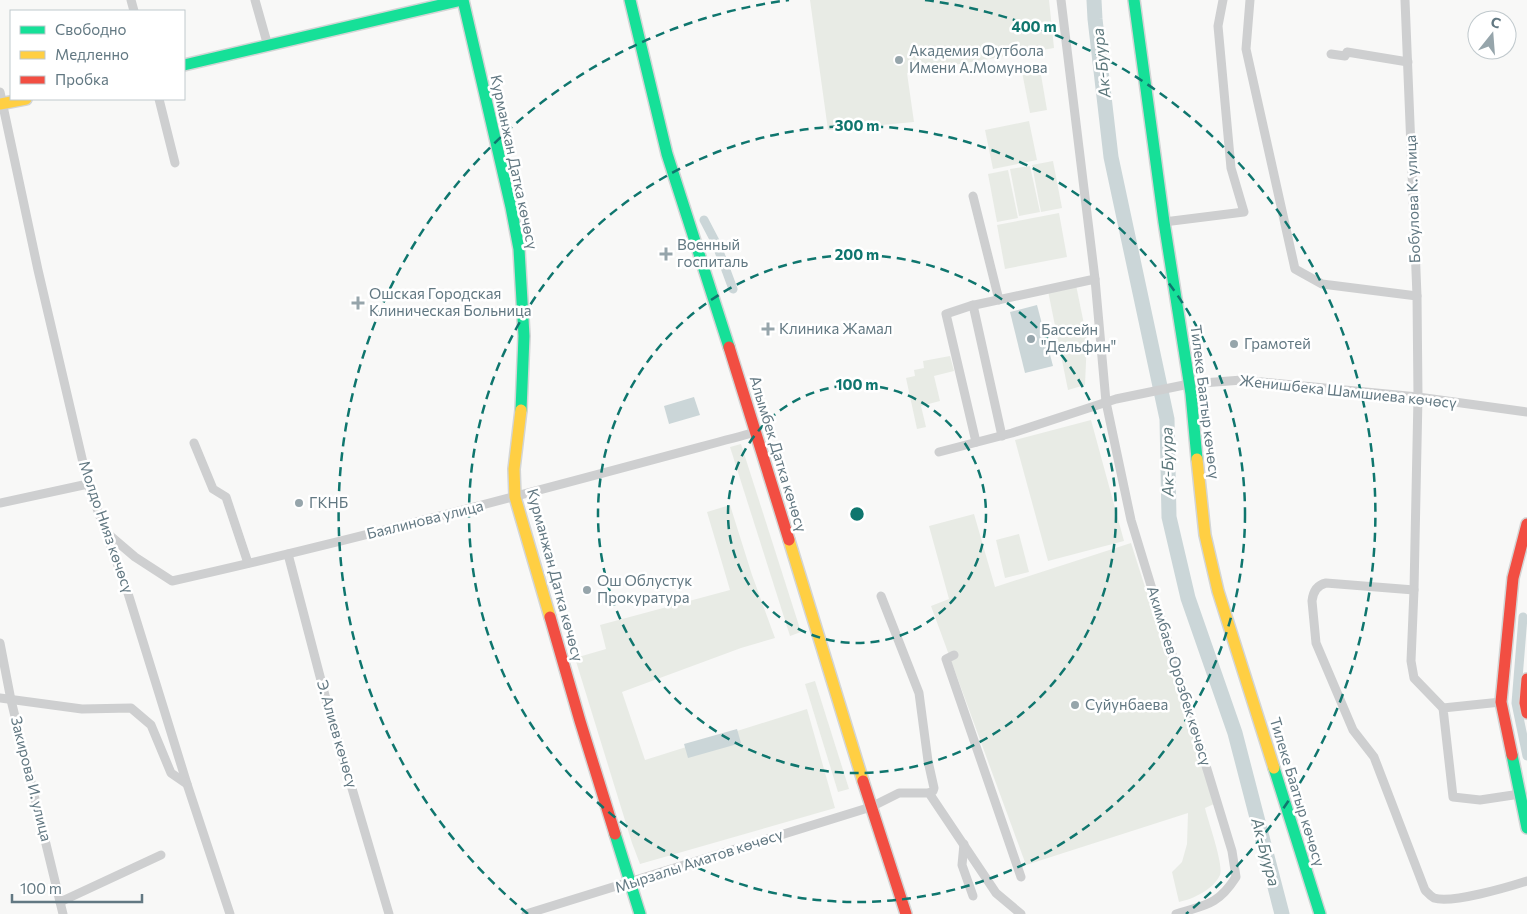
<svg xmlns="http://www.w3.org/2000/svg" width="1527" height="914" font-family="Commissioner,sans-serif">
  <rect width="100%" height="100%" fill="#f8f8f7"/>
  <g fill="#e8ebe5">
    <polygon points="810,0 1049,0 1054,48 907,73 914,122 828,130"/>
    <polygon points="1040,69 1047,110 1030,113 1022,72"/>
    <polygon points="1029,121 1037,160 993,169 985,130"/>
    <polygon points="1053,161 1062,208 1041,212 1032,165"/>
    <polygon points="1030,166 1040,212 1019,216 1010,169"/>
    <polygon points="1008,170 1018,218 997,222 988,174"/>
    <polygon points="1059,213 1067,257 1005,269 997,225"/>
    <polygon points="1076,285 1087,339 1085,385 1068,390 1048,291"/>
    <polygon points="950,356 954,371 934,376 940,401 921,406 926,427 917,429 906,378 915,376 914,370 924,368 923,361"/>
    <polygon points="1091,420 1124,541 1048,561 1015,440"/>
    <polygon points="741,444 801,632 790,636 730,447"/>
    <polygon points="730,505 752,575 775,638 741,648 622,692 645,760 807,709 835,808 640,864 632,843 575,658 606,649 600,625 730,590 707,512"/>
    <path d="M974,514L995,587L1131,543L1214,804L1205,808C1208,821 1224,865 1220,875C1213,890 1193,899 1179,902L1172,872L1182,862L1187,844L1188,813L1026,865L931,606L949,599L929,526Z"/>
    <polygon points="1019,534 1029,572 1005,578 996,540"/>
    <polygon points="815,681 849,789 838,792 805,684"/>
  </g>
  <g fill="#cbd6d8">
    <polygon points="1037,305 1053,366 1025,373 1010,312"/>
    <polygon points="694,397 700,415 669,424 664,406"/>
    <polygon points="737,729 741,743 688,758 684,744"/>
  </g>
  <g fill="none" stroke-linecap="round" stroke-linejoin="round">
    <g stroke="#cbd6d8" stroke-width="9">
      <polyline points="704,220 716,243 733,289"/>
      <polyline points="1523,617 1516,703 1527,756"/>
    </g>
    <polyline stroke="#cbd6d8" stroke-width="15" points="1094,0 1095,19 1111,157 1167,419 1169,517 1188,598 1235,733 1282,914"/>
    <g stroke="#d3d5d5" stroke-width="14">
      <g id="fast">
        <polyline points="463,0 511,207 519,249 524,336 521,410"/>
        <polyline points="630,0 667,154 729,347"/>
        <polyline points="1134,0 1164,222 1191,394 1197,459"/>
        <polyline points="184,65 462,0"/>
        <polyline points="1512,755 1527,828"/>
        <polyline points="1274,768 1320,914"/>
        <polyline points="615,834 640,914"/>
      </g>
    </g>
    <g stroke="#d3d5d5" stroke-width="14">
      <g id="slow">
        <polyline points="0,104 26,99"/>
        <polyline points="521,410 514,469 515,497 550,617"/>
        <polyline points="1197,459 1205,535 1218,591 1274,768"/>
        <polyline points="789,540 863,781"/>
      </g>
    </g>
    <g stroke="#d3d5d5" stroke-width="14">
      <g id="jam">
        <polyline points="729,347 789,540"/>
        <polyline points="550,617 580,721 615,834"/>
        <polyline points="1527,679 1525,703 1527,713"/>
        <polyline points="1512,755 1501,702 1513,578 1527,524"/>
        <polyline points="863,781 906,914"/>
      </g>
    </g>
    <g stroke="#cecfd0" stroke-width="9">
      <polyline points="131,0 134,11"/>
      <polyline points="255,0 268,46"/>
      <polyline points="1061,0 1095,279"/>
      <polyline points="1250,0 1246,49 1295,269 1322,284 1417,296"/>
      <polyline points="1405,0 1417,296 1418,397 1414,590 1411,661 1414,678 1443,708"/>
      <polyline points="1331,54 1345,56 1347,52 1408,62"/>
      <polyline points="0,92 38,270 88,484 127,590 187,784 230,914"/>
      <polyline points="159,99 175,163"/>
      <polyline points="973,196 999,300"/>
      <polyline points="1164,222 1244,212 1231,168 1218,26 1223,0"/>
      <polyline points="973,305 1002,436"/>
      <path d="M976,442L946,314L970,306L1095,279L1106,402L1131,520L1232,851L1236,877C1218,905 1206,905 1176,914"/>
      <polyline points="194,443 213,489 226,497 248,563"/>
      <polyline points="939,452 1012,433 1116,399 1189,384 1242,380 1418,397 1527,412"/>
      <polyline points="0,503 88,484"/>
      <path d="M108,534L135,557L172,581C368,537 562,484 756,432"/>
      <polyline points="288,554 328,707 389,914"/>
      <path d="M1414,590L1326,583C1317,585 1313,592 1312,601L1316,643L1353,730L1374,757L1425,890C1428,893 1430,896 1434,898C1451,904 1508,887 1527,881"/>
      <polyline points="881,596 919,693 928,761 934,788 933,791 929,793"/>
      <polyline points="0,643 11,700 63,914"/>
      <polyline points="954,655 946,659 1021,877"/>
      <polyline points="0,698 82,709 131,708 151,725 171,773 187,784"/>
      <polyline points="1501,702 1443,708 1453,797 1480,800 1520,794"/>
      <polyline points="964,844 962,865 973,896"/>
      <polyline points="60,902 161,855"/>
      <polyline points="526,914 871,807 899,793 929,793 996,893 1021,914"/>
    </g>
    <use href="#fast" stroke="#16e098" stroke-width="11"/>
    <use href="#slow" stroke="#ffcf43" stroke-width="11"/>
    <use href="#jam" stroke="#f24e42" stroke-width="11"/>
  </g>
  <g fill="none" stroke="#0f766e" stroke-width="2.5" stroke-dasharray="9 6">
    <circle cx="857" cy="514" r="129"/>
    <circle cx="857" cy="514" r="259"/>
    <circle cx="857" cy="514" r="388"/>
    <path d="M528 914A518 518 0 0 1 789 0M925 0A518 518 0 0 1 1186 914"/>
  </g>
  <g fill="#96a5ab" stroke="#fff" stroke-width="2">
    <circle cx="899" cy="60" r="5"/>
    <path d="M663.5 246.5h5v5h5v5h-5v5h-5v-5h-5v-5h5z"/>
    <path d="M355.5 295.5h5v5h5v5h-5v5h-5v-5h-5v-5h5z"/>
    <path d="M765.5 321.5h5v5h5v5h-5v5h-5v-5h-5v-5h5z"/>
    <circle cx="1031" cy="339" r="5"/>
    <circle cx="1234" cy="344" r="5"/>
    <circle cx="299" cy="503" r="5"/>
    <circle cx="587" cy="590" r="5"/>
    <circle cx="1075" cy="705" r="5"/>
  </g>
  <g text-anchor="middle" stroke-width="5" stroke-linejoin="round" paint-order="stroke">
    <g font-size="15" fill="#627882" stroke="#fff" text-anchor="start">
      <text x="909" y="56">Академия Футбола<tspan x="909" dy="17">Имени А.Момунова</tspan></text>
      <text x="677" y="250">Военный<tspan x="677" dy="17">госпиталь</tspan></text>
      <text x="369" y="299">Ошская Городская<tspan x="369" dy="17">Клиническая Больница</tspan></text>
      <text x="779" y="334">Клиника Жамал</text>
      <text x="1041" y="335">Бассейн<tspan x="1041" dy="17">"Дельфин"</tspan></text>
      <text x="1244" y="349">Грамотей</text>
      <text x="309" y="508">ГКНБ</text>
      <text x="597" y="586">Ош Облустук<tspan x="597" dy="17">Прокуратура</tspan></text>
      <text x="1085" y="710">Суйунбаева</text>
    </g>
    <g font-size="15" fill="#627882" stroke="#fff">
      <text transform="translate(514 162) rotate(78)" y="5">Курманжан Датка көчөсү</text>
      <text transform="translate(1413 199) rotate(-92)" y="5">Бобулова К. улица</text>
      <text transform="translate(1348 392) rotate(6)" y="5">Женишбека Шамшиева көчөсү</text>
      <text transform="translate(1205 402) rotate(83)" y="5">Тилеке Баатыр көчөсү</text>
      <text transform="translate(778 454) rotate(73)" y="5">Алымбек Датка көчөсү</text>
      <text transform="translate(425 520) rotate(-14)" y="5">Баялинова улица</text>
      <text transform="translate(106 527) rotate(71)" y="5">Молдо Нияз көчөсү</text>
      <text transform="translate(555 575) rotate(75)" y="5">Курманжан Датка көчөсү</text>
      <text transform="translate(1179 676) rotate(73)" y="5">Акимбаев Орозбек көчөсү</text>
      <text transform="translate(337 734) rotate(74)" y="5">Э. Алиев көчөсү</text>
      <text transform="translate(31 779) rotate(76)" y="5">Закирова И. улица</text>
      <text transform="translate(1297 792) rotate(73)" y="5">Тилеке Баатыр көчөсү</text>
      <text transform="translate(699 861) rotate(-18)" y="5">Мырзалы Аматов көчөсү</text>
    </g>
    <g font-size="16" font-style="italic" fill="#5d787c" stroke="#fff">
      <text transform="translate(1101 63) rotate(-96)" y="6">Ак-Буура</text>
      <text transform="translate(1167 462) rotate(-91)" y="6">Ак-Буура</text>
      <text transform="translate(1266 852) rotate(75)" y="6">Ак-Буура</text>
    </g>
  </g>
  <circle cx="857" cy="514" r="8" fill="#0f766e" stroke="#fff" stroke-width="2.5"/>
  <g font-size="15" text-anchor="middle" font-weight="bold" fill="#0f766e" stroke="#fff" stroke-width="5" stroke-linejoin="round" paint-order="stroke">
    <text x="1034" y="32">400 m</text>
    <text x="857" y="131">300 m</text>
    <text x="857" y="260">200 m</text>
    <text x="857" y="390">100 m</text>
  </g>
  <rect x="10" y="10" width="175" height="90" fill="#ffffff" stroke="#c0c9cd"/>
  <rect x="20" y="26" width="25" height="8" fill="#16e098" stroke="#c0c9cd"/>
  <text x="55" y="35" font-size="15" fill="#627882">Свободно</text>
  <rect x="20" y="51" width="25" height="8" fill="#ffcf43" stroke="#c0c9cd"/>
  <text x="55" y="60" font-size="15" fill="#627882">Медленно</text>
  <rect x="20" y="76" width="25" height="8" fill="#f24e42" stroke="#c0c9cd"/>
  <text x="55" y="85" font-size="15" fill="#627882">Пробка</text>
  <g transform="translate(1492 35) rotate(17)"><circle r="24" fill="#ffffff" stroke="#c0c9cd"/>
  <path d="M0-4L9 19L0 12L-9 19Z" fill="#96a5ab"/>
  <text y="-8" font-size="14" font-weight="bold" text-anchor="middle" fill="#627882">С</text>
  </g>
  <path d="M12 894v8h130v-8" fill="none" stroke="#627882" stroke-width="2.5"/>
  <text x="20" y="894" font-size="15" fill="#627882" stroke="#ffffff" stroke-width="4" paint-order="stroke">100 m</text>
</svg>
